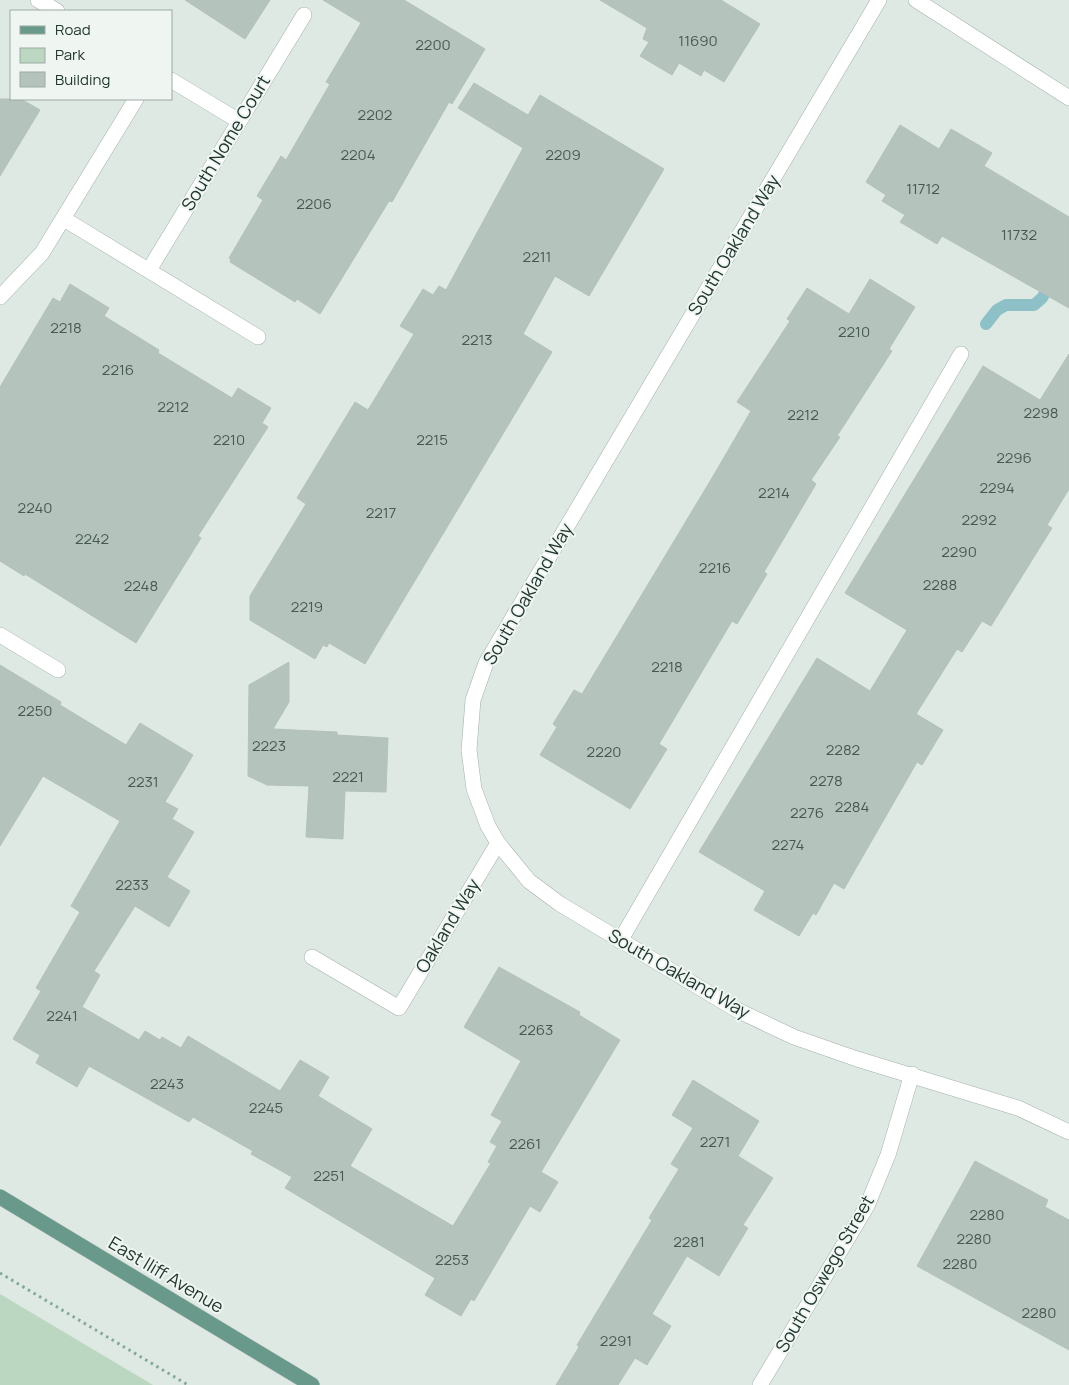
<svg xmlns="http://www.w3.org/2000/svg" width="1069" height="1385" font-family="Manrope,sans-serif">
  <rect width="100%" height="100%" fill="#dfe9e4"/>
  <polygon fill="#bbd7c1" points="0,1294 153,1385 0,1385"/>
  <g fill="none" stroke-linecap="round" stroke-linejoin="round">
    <polyline stroke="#8dc1c7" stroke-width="12" points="986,324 997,310 1006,305 1034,305 1042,298 1069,253"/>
  </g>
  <g fill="#b5c3bd" stroke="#b3c1bb">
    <polygon points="185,0 270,0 245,39"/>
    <polygon points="323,0 404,0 485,49 452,104 449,102 392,202 389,201 320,314 297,299 295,302 230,262 231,260 229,258 263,200 257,196 281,156 286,160 330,84 326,82 361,23"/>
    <polygon points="600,0 721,0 760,24 724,82 704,70 701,76 679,63 672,75 640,56 649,42 643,39 647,28"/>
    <polygon points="474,83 528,115 540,95 664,169 589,296 555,276 523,334 552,352 365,664 329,643 327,647 323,645 315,659 250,620 250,596 306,504 297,498 355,402 368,410 414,334 400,326 423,289 433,295 439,286 446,290 523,148 458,108"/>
    <polygon points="0,99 21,99 40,110 0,176"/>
    <polygon points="900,125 939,149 951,129 992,153 984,166 1069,217 1069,308 942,236 937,244 900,222 905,215 882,201 886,195 866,182"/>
    <polygon points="870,279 915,307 889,349 892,351 837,436 840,437 811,480 816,484 764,572 767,574 737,624 732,621 659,744 667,749 630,809 540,755 557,727 553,724 574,690 582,694 712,478 751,411 737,402 790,321 787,319 807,288 849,314"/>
    <polygon points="70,284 109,308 104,316 159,350 158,353 232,398 238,388 271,408 262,423 268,427 198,536 201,538 136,643 25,574 24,576 0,561 0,387 53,298 60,302"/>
    <polygon points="1069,354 1069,489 1047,525 1052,528 991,626 982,621 962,652 957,649 916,714 943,730 922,765 917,762 844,889 834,883 816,915 813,913 799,936 754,910 765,891 699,852 817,658 870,691 907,630 845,593 983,366 1040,400"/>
    <polygon points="289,662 289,702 273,729 337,732 337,735 388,738 386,792 345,791 343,839 306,837 309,786 267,785 248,776 249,685"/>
    <polygon points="0,665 61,702 60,705 126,745 140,723 193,755 165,802 178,809 172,819 194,832 167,877 190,891 169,927 135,906 94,971 100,975 82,1007 139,1040 145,1031 160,1040 162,1037 181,1048 188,1036 280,1091 300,1060 329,1077 318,1096 372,1129 350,1166 453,1226 491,1163 488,1162 497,1146 490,1142 502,1121 491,1115 521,1061 464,1027 499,967 580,1012 579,1015 620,1040 541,1172 558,1182 540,1212 530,1206 474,1301 471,1299 461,1316 425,1295 435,1278 285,1188 292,1177 251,1154 253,1151 193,1117 189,1122 89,1066 77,1087 36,1063 40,1055 13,1039 41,991 36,988 80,912 71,906 120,821 43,776 0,846"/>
    <polygon points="693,1080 759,1121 738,1156 773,1178 743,1225 748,1228 719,1276 687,1256 652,1314 671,1326 647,1365 635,1358 618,1385 556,1385 579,1347 577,1345 652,1220 649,1218 679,1169 671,1164 693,1128 672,1115"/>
    <polygon points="975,1161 1048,1200 1045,1207 1069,1220 1069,1350 917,1266"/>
  </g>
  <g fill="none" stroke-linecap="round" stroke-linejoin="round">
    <g stroke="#a3b0aa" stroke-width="16">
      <polyline id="lane" points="620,941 961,354"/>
    </g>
    <g stroke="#a3b0aa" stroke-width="16">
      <g id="street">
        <polyline points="38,0 57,11"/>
        <polyline points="879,0 486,663 473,700 469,750 474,789 488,826 498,843 529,881 560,904 737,1010 794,1037 857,1059 1018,1108 1069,1132"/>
        <polyline points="916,0 1069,98"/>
        <polyline points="171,80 239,121"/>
        <polyline points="64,219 258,337"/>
        <polyline points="149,270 304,15"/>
        <polyline points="0,297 42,253 136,99"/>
        <polyline points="0,635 58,670"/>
        <polyline points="312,957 399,1008 498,843"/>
        <polyline points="760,1385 867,1206 888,1155 912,1074"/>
      </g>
    </g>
    <g stroke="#bdc3c1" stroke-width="16">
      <polyline id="primary" points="0,1197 312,1385"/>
    </g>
    <polyline stroke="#84a89b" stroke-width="3" stroke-dasharray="2.5 4" stroke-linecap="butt" points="0,1273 188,1385"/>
    <use href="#lane" stroke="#fff" stroke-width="15"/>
    <use href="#street" stroke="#fff" stroke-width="15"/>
    <use href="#primary" stroke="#69998a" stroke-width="15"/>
  </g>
  <g text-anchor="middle" stroke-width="4" stroke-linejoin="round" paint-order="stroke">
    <g font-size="15" fill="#475953">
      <text x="698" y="46">11690</text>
      <text x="433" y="50">2200</text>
      <text x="375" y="120">2202</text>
      <text x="358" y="160">2204</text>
      <text x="563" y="160">2209</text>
      <text x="923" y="194">11712</text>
      <text x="314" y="209">2206</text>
      <text x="1019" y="240">11732</text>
      <text x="537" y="262">2211</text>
      <text x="66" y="333">2218</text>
      <text x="854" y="337">2210</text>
      <text x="477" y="345">2213</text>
      <text x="118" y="375">2216</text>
      <text x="173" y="412">2212</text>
      <text x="1041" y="418">2298</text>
      <text x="803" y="420">2212</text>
      <text x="229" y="445">2210</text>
      <text x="432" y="445">2215</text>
      <text x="1014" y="463">2296</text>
      <text x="997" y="493">2294</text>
      <text x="774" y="498">2214</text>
      <text x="35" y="513">2240</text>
      <text x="381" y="518">2217</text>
      <text x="979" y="525">2292</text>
      <text x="92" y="544">2242</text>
      <text x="959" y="557">2290</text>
      <text x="715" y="573">2216</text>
      <text x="940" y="590">2288</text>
      <text x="141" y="591">2248</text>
      <text x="307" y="612">2219</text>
      <text x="667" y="672">2218</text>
      <text x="35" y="716">2250</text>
      <text x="269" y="751">2223</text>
      <text x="843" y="755">2282</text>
      <text x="604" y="757">2220</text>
      <text x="348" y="782">2221</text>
      <text x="826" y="786">2278</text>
      <text x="143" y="787">2231</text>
      <text x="852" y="812">2284</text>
      <text x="807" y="818">2276</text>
      <text x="788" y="850">2274</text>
      <text x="132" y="890">2233</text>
      <text x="62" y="1021">2241</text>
      <text x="536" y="1035">2263</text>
      <text x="167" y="1089">2243</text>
      <text x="266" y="1113">2245</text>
      <text x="715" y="1147">2271</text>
      <text x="525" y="1149">2261</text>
      <text x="329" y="1181">2251</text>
      <text x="987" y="1220">2280</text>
      <text x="974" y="1244">2280</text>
      <text x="689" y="1247">2281</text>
      <text x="452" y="1265">2253</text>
      <text x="960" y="1269">2280</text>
      <text x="1039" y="1318">2280</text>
      <text x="616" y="1346">2291</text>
    </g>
    <g font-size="18" fill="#223630" stroke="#eff6f2">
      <text transform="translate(226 143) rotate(-59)" y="6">South Nome Court</text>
      <text transform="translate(734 245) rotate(-59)" y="6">South Oakland Way</text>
      <text transform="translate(528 594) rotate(-60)" y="6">South Oakland Way</text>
      <text transform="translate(448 926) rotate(-59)" y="6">Oakland Way</text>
      <text transform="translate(679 974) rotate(30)" y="6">South Oakland Way</text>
      <text transform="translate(825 1274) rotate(-60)" y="6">South Oswego Street</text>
      <text transform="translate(166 1275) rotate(31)" y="6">East Iliff Avenue</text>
    </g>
  </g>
  <rect x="10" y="10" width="162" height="90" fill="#eff6f2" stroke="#9da9a4"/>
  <rect x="20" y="26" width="25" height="8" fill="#69998a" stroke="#9da9a4"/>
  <text x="55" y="35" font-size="15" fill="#223630">Road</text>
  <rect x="20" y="48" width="25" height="15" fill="#bbd7c1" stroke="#9da9a4"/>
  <text x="55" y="60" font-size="15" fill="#223630">Park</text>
  <rect x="20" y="72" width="25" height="15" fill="#b5c3bd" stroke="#9da9a4"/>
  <text x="55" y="85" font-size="15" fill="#223630">Building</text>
</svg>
